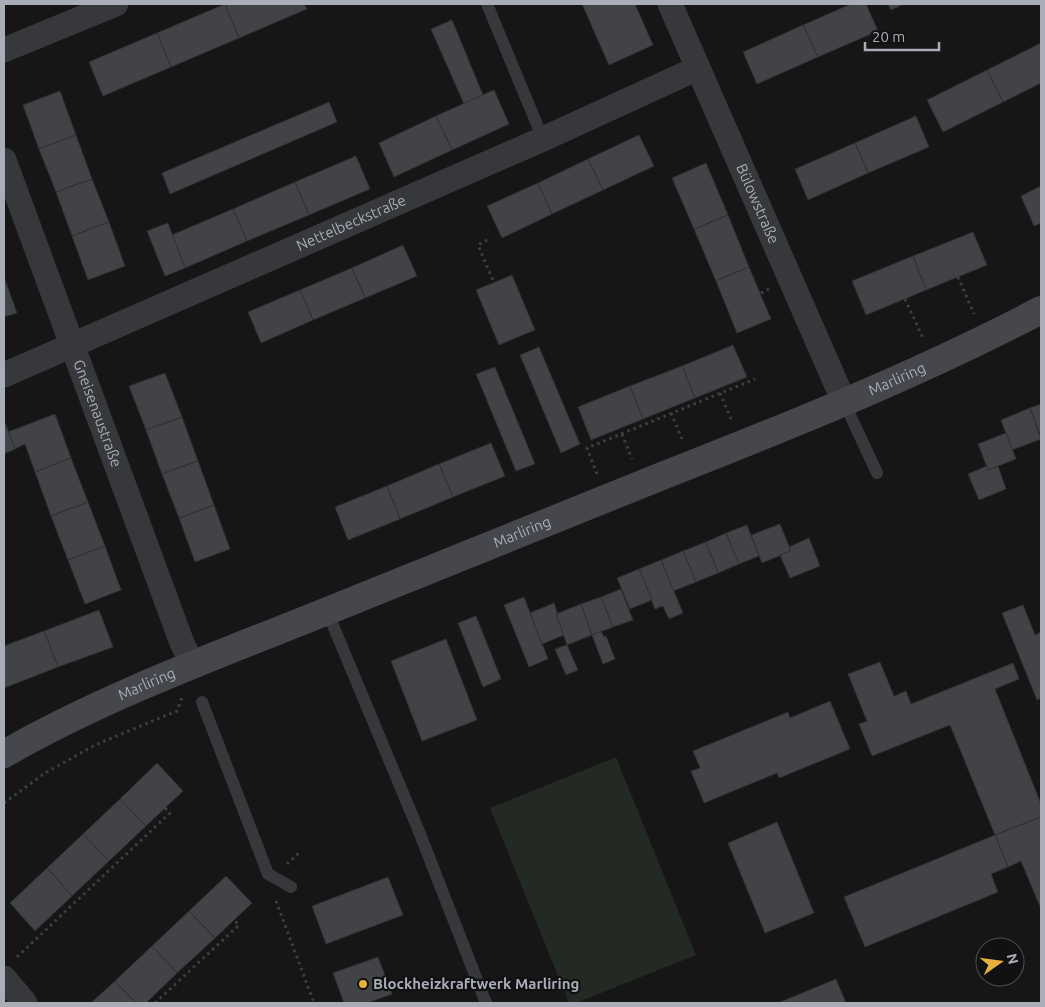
<svg xmlns="http://www.w3.org/2000/svg" width="1045" height="1007" font-family="Ubuntu,sans-serif">
  <rect width="100%" height="100%" fill="#161617"/>
  <polygon fill="#222a23" points="616,757 696,955 576,1003 569,1003 490,808"/>
  <g fill="#424347" stroke="#303033">
    <polygon points="225,4 304,4 307,9 239,38"/>
    <polygon points="225,4 239,38 171,67 157,33"/>
    <polygon points="582,4 635,4 653,45 609,65"/>
    <polygon points="851,4 866,4 878,31 818,57 803,25"/>
    <polygon points="888,4 904,4 891,10"/>
    <polygon points="452,20 483,95 464,104 431,29"/>
    <polygon points="803,25 818,57 757,84 743,52"/>
    <polygon points="157,33 171,67 103,96 89,62"/>
    <polygon points="1041,43 1041,83 1003,102 987,70"/>
    <polygon points="987,70 1003,102 943,132 927,100"/>
    <polygon points="494,90 509,124 452,150 436,116"/>
    <polygon points="60,91 76,135 39,149 23,105"/>
    <polygon points="329,102 337,122 170,194 162,173"/>
    <polygon points="436,116 452,150 394,177 379,143"/>
    <polygon points="916,116 929,147 868,173 855,143"/>
    <polygon points="76,135 92,179 56,192 39,149"/>
    <polygon points="639,135 654,166 603,190 588,159"/>
    <polygon points="855,143 868,173 808,200 795,169"/>
    <polygon points="356,156 370,189 309,215 295,182"/>
    <polygon points="588,159 603,190 552,214 538,183"/>
    <polygon points="706,163 728,215 694,229 672,178"/>
    <polygon points="92,179 109,222 72,236 56,192"/>
    <polygon points="295,182 309,215 247,241 233,209"/>
    <polygon points="538,183 552,214 502,238 487,206"/>
    <polygon points="1041,186 1041,223 1034,226 1021,196"/>
    <polygon points="233,209 247,241 185,268 172,235"/>
    <polygon points="728,215 749,267 716,281 694,229"/>
    <polygon points="109,222 125,266 88,280 72,236"/>
    <polygon points="168,223 185,268 165,276 147,231"/>
    <polygon points="973,232 987,265 926,290 913,256"/>
    <polygon points="403,245 417,276 365,298 352,268"/>
    <polygon points="913,256 926,290 866,315 852,281"/>
    <polygon points="749,267 771,319 737,333 716,281"/>
    <polygon points="352,268 365,298 313,320 300,290"/>
    <polygon points="512,275 535,330 499,345 476,290"/>
    <polygon points="4,277 17,313 4,317"/>
    <polygon points="300,290 313,320 261,343 248,312"/>
    <polygon points="733,345 747,377 695,398 682,366"/>
    <polygon points="539,347 580,444 561,453 520,355"/>
    <polygon points="682,366 695,398 643,419 630,386"/>
    <polygon points="495,367 535,464 516,471 476,374"/>
    <polygon points="165,373 182,417 146,430 129,386"/>
    <polygon points="630,386 643,419 591,440 578,407"/>
    <polygon points="1041,404 1041,437 1030,408"/>
    <polygon points="1030,408 1041,439 1012,450 1001,420"/>
    <polygon points="55,414 71,458 35,472 25,444 15,449 8,432"/>
    <polygon points="182,417 198,461 162,474 146,430"/>
    <polygon points="4,420 15,449 4,454"/>
    <polygon points="1006,433 1016,459 988,470 978,444"/>
    <polygon points="491,443 505,476 453,497 439,464"/>
    <polygon points="71,458 88,502 51,516 35,472"/>
    <polygon points="198,461 214,505 179,518 162,474"/>
    <polygon points="439,464 453,497 400,519 387,486"/>
    <polygon points="987,466 988,470 998,466 1006,489 979,500 968,474"/>
    <polygon points="387,486 400,519 348,540 335,507"/>
    <polygon points="88,502 105,546 68,560 51,516"/>
    <polygon points="214,505 230,549 195,562 179,518"/>
    <polygon points="780,524 791,551 762,563 751,535"/>
    <polygon points="747,525 759,556 739,564 726,533"/>
    <polygon points="726,533 739,564 718,573 706,542"/>
    <polygon points="809,538 820,566 790,578 780,555 791,551 789,547"/>
    <polygon points="706,542 718,573 696,582 683,551"/>
    <polygon points="105,546 121,590 85,604 68,560"/>
    <polygon points="683,551 696,582 673,591 661,560"/>
    <polygon points="661,560 683,613 669,619 663,606 655,609 639,569"/>
    <polygon points="639,569 652,600 630,609 617,578"/>
    <polygon points="621,589 633,620 613,627 601,597"/>
    <polygon points="524,597 548,659 529,667 504,605"/>
    <polygon points="601,597 613,627 592,635 581,604"/>
    <polygon points="554,603 564,635 542,644 530,613"/>
    <polygon points="581,604 592,635 567,645 556,614"/>
    <polygon points="1023,605 1035,635 1041,632 1041,698 1037,700 1002,613"/>
    <polygon points="99,610 113,647 58,667 44,631"/>
    <polygon points="476,616 501,679 483,687 458,623"/>
    <polygon points="44,631 58,667 4,688 4,646"/>
    <polygon points="601,631 604,637 606,636 615,659 603,664 592,635"/>
    <polygon points="446,639 477,720 422,741 391,661"/>
    <polygon points="567,645 578,670 566,675 555,649"/>
    <polygon points="880,662 894,696 906,691 911,704 1013,663 1019,679 995,689 1041,804 1041,817 995,835 950,725 872,756 859,724 867,721 848,674"/>
    <polygon points="830,701 850,749 779,778 777,773 704,803 691,771 700,768 693,751 788,712 790,718"/>
    <polygon points="157,763 183,791 146,826 120,799"/>
    <polygon points="120,799 146,826 109,861 83,834"/>
    <polygon points="1041,817 1041,909 1021,861 1008,867 995,835"/>
    <polygon points="777,822 814,913 765,933 728,843"/>
    <polygon points="83,834 109,861 72,896 47,868"/>
    <polygon points="995,835 1008,867 991,874 998,892 865,947 844,897"/>
    <polygon points="47,868 72,896 35,931 10,903"/>
    <polygon points="226,876 252,903 215,938 189,911"/>
    <polygon points="388,877 403,915 326,944 312,906"/>
    <polygon points="189,911 215,938 177,973 152,946"/>
    <polygon points="152,946 177,973 146,1003 136,1003 115,981"/>
    <polygon points="378,957 392,994 367,1003 344,1003 333,973"/>
    <polygon points="836,979 846,1003 778,1003"/>
    <polygon points="115,981 136,1003 91,1003"/>
  </g>
  <g fill="none" stroke-linecap="round" stroke-linejoin="round">
    <g stroke="#3d3f43" stroke-width="3" stroke-dasharray="2.5 4" stroke-linecap="butt">
      <polyline points="487,240 478,245 494,283"/>
      <polyline points="958,277 974,314"/>
      <polyline points="761,293 769,289"/>
      <polyline points="905,299 923,338"/>
      <polyline points="720,393 731,419"/>
      <polyline points="671,413 682,439"/>
      <polyline points="622,434 632,459"/>
      <polyline points="597,474 587,448 755,379"/>
      <polyline points="4,803 45,773 95,745 177,711 182,697"/>
      <polyline points="287,864 301,851"/>
      <polyline points="276,901 314,1003"/>
      <polyline points="17,957 170,813 165,808"/>
      <polyline points="155,1003 239,925 234,920"/>
    </g>
    <g stroke="#37383c" stroke-width="12">
      <polyline points="487,4 543,139"/>
      <polyline points="845,404 877,473"/>
      <polyline points="327,611 418,829 486,1003"/>
      <polyline points="202,702 268,874 291,887"/>
    </g>
    <g stroke="#37383c" stroke-width="25">
      <path id="s1" d="M670,4L845,404"/>
      <polyline points="4,50 116,4"/>
      <path id="s2" d="M4,160L182,643L193,665"/>
      <path id="s3" d="M4,375L543,139L698,68"/>
      <polyline points="4,978 25,1003"/>
    </g>
    <path stroke="#45474c" stroke-width="28" id="s4" d="M4,754C103,697 213,657 320,614C432,569 544,523 657,478C787,427 917,375 1041,310"/>
  </g>
  <circle fill="#e8b13d" stroke="#111112" stroke-width="2" cx="363" cy="984" r="5"/>
  <g text-anchor="middle" stroke-width="4.5" stroke-linejoin="round" paint-order="stroke">
    <g font-size="15" fill="#a8adb7" stroke="#111112">
      <text dy="5" stroke="none"><textPath href="#s1" startOffset="218">Bülowstraße</textPath></text>
      <text dy="5" stroke="none"><textPath href="#s3" startOffset="379">Nettelbeckstraße</textPath></text>
      <text dy="5" stroke="none"><textPath href="#s4" startOffset="969">Marliring</textPath></text>
      <text dy="5" stroke="none"><textPath href="#s2" startOffset="270">Gneisenaustraße</textPath></text>
      <text dy="5" stroke="none"><textPath href="#s4" startOffset="564">Marliring</textPath></text>
      <text dy="5" stroke="none"><textPath href="#s4" startOffset="159">Marliring</textPath></text>
    </g>
    <g font-size="15" font-weight="bold" fill="#a8adb7" stroke="#111112" text-anchor="start">
      <text x="373" y="989">Blockheizkraftwerk Marliring</text>
    </g>
  </g>
  <rect width="1045" height="1007" fill="none" stroke="#a8adb7" stroke-width="10"/>
  <g transform="translate(1000 962) rotate(76)"><circle r="24" fill="#111112" stroke="#4d4f54"/>
  <path d="M0-4L9 19L0 12L-9 19Z" fill="#e8b13d"/>
  <text y="-8" font-size="14" font-weight="bold" text-anchor="middle" fill="#a8adb7">N</text>
  </g>
  <path d="M865 42v8h74v-8" fill="none" stroke="#a8adb7" stroke-width="2.5"/>
  <text x="872" y="42" font-size="15" fill="#a8adb7" stroke="#111112" stroke-width="4" paint-order="stroke">20 m</text>
</svg>
